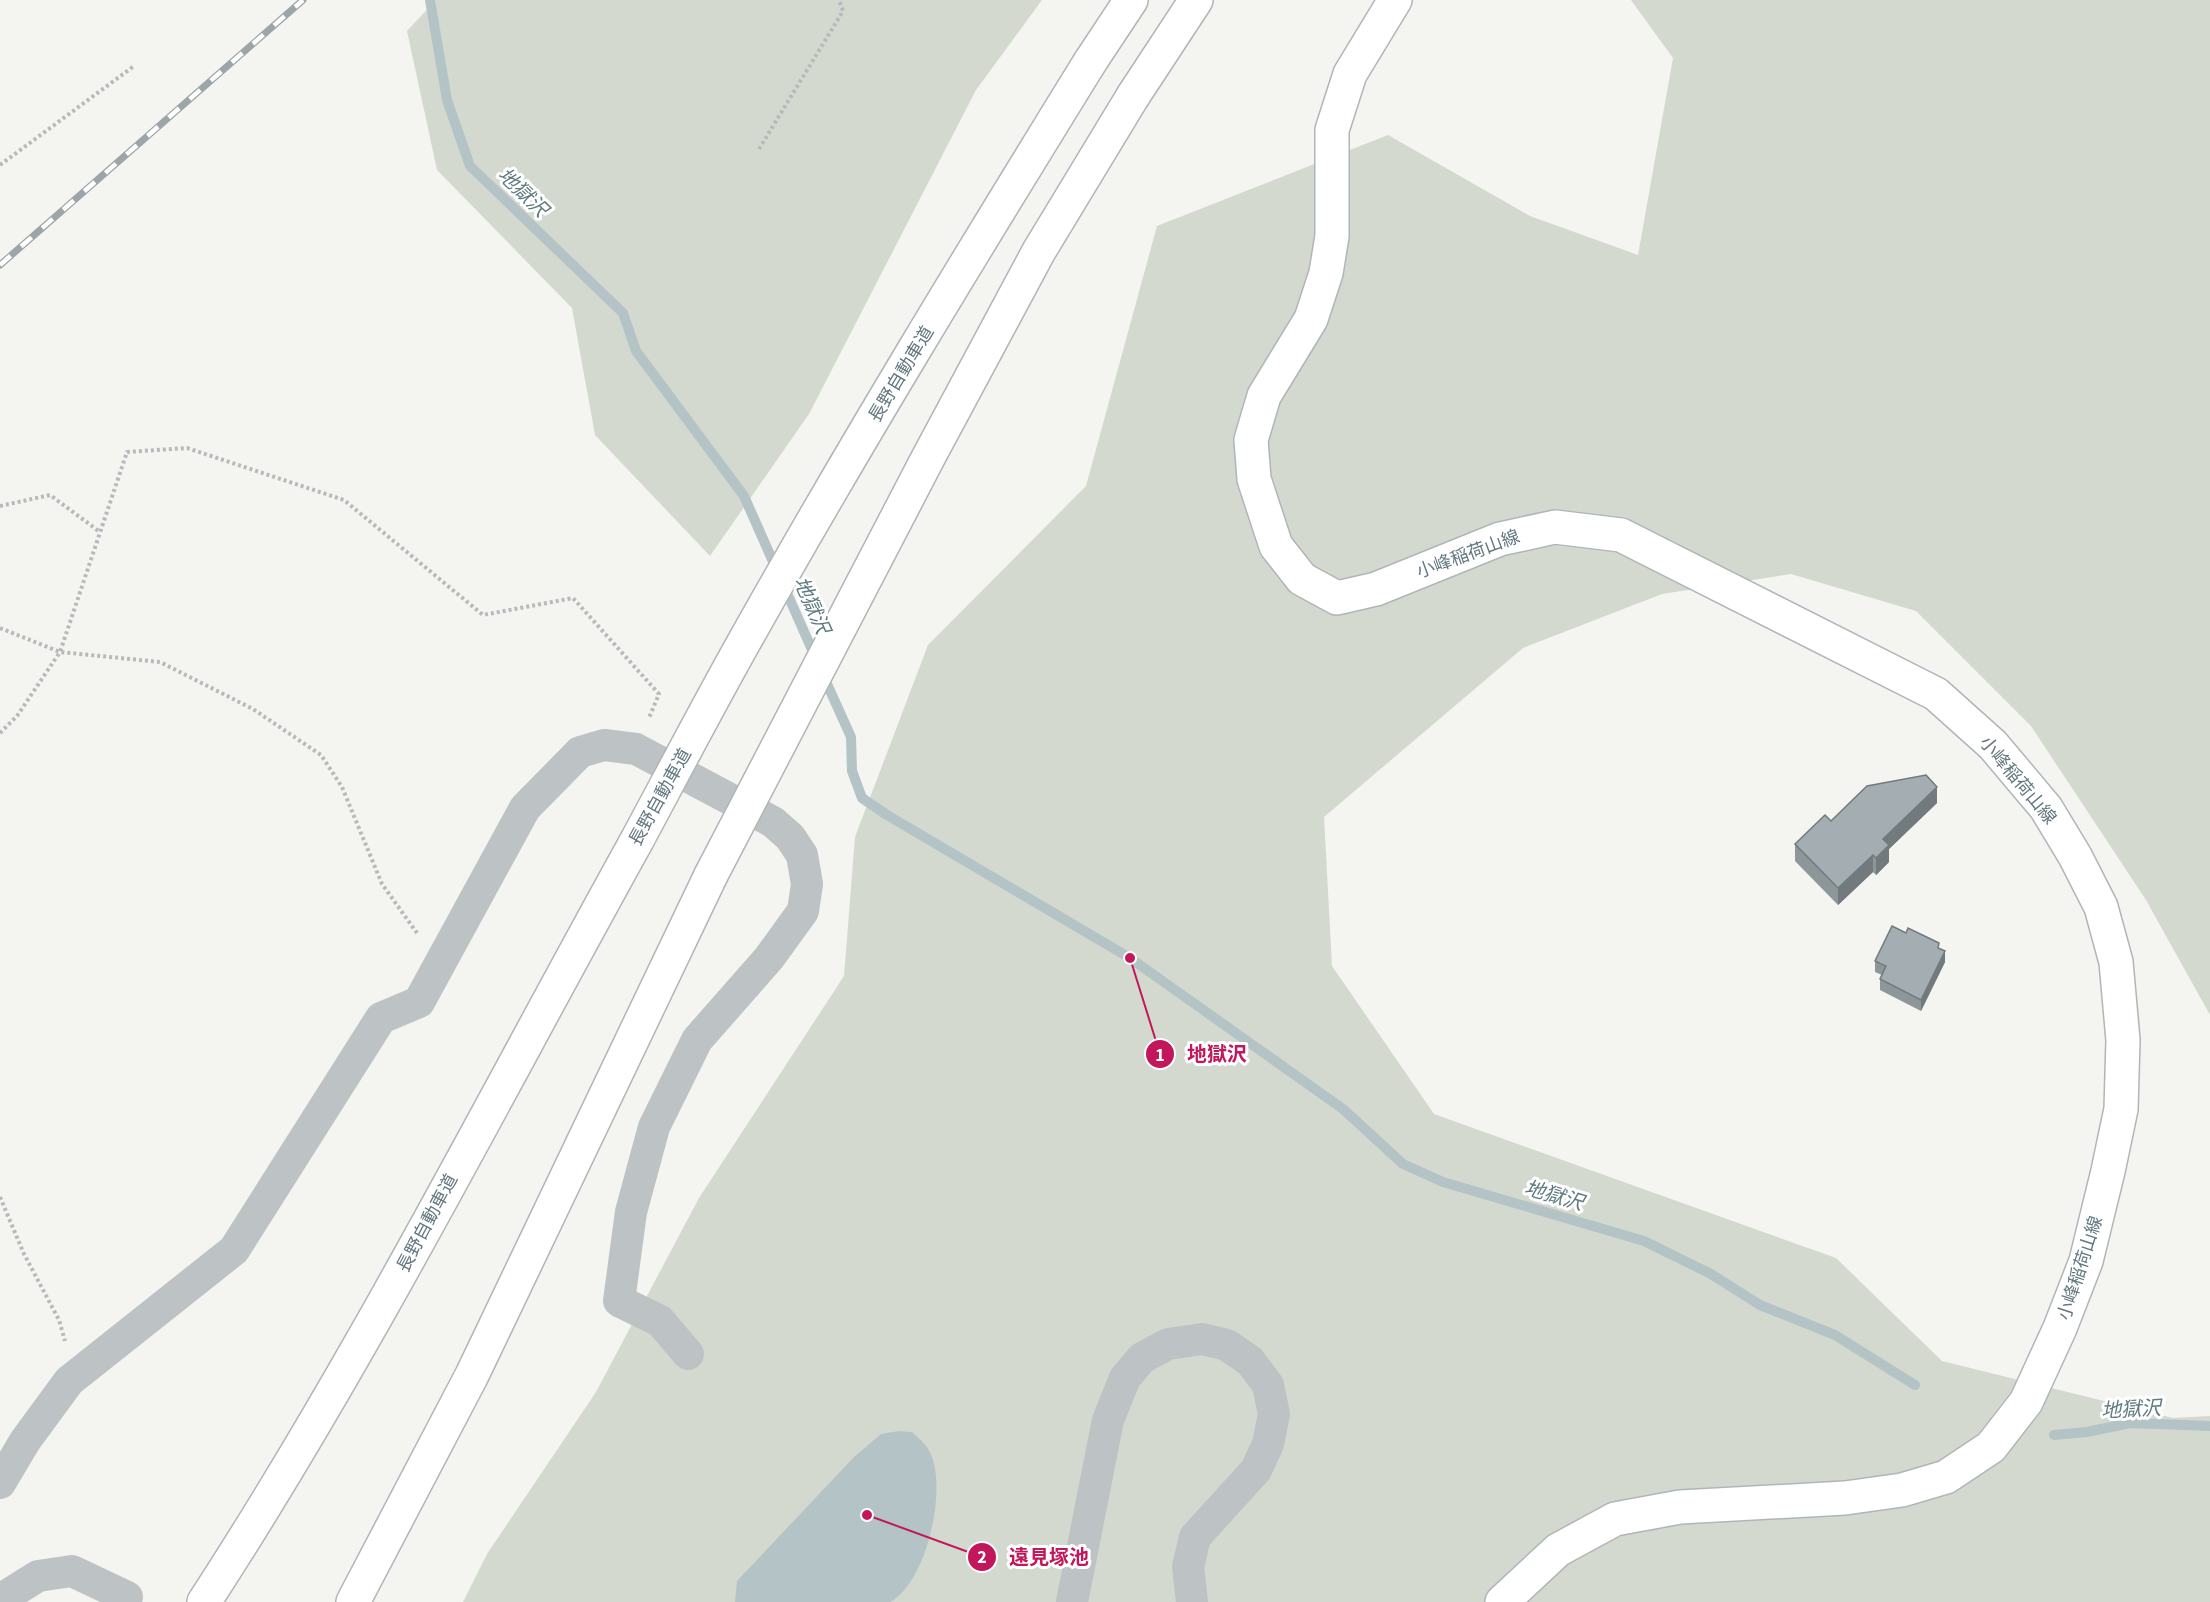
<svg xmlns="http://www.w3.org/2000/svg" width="2210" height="1602" font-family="'Source Sans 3','Noto Sans JP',sans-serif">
  <rect width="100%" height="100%" fill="#f4f4f0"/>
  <g fill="#d4d9cf">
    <polygon points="436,0 1042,0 976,90 809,414 710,556 595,435 572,308 437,170 407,31"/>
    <polygon points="1631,0 2210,0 2210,1015 2146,900 2031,726 1916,611 1791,574 1662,594 1523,648 1324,817 1332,966 1434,1114 1836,1258 1942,1361 2173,1418 2210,1416 2210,1602 463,1602 487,1554 596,1392 699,1198 844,976 855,837 928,645 1086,486 1157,226 1388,135 1530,216 1638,255 1673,58"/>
  </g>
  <path fill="#b4c3c5" d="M899,1431L912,1432C921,1440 928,1446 932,1457C946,1494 926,1583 890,1602H735L737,1581L854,1457L881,1434Z"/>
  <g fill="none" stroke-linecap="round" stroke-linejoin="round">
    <g stroke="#b4c3c5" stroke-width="10">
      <polyline points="430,0 447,100 470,166 623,313 636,351 744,496 817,661"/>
      <polyline points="823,675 851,737 852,771 862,798 887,815 1130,958 1343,1109 1403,1164 1443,1182 1644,1241 1711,1274 1760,1305 1835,1335 1915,1385"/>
      <polyline points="2054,1435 2087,1432 2130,1423 2210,1426"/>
    </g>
    <g stroke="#afb6b9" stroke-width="36">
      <polyline id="secondary" points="1395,0 1350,74 1332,130 1332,236 1326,273 1311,319 1264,396 1251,440 1254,479 1276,546 1302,579 1337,598 1376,589 1500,539 1555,527 1621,535 1936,694 1993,745 2046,808 2075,856 2101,907 2116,962 2123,1040 2121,1109 2108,1171 2086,1261 2060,1328 2026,1402 1991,1447 1946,1477 1902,1490 1845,1498 1680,1507 1615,1519 1558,1550 1502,1602"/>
    </g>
    <g stroke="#b0b5b7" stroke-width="36">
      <g id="highway">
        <polyline points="1090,62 1131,0"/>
        <polyline points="1133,96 1196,0"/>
        <path d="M204,1602C363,1358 495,1096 636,842"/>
        <polyline points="353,1602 472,1375 711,875"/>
      </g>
    </g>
    <g stroke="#b7babc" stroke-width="4" stroke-dasharray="3 3" stroke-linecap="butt">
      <polyline points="759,149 843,11 839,0"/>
      <polyline points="0,165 134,66"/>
      <polyline points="0,506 50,495 100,532"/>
      <polyline points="0,628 60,652 160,662 253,709 321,755 342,787 382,884 417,933"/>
      <polyline points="0,733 17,716 60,652 127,452 187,448 344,500 483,615 573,598 659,694 649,718"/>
      <polyline points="0,1197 24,1254 59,1320 65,1341"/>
    </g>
    <g stroke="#bdc2c4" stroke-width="32">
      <polyline points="0,1483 25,1441 69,1381 234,1250 381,1018 419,1002 525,808 580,752 604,745 636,749 773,822 790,837 802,855 807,884 803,911 769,958 697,1040 654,1127 631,1212 619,1301 660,1321 688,1354"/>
      <polyline points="0,1600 38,1576 72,1571 127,1597"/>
      <polyline points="1072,1602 1108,1420 1125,1378 1142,1358 1168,1344 1202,1339 1227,1345 1250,1361 1268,1385 1274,1414 1268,1444 1256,1470 1195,1537 1188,1567 1192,1602"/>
    </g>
    <use href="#secondary" stroke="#fff" stroke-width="33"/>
    <use href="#highway" stroke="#fff" stroke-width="33"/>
    <g stroke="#9ca5a8" stroke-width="7">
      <polyline id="rail" points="0,265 303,0"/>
    </g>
    <use href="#rail" stroke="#fff" stroke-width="4.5" stroke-dasharray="14" stroke-linecap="butt"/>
    <g stroke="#b0b5b7" stroke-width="36" stroke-linecap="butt">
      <g id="highway-bridge">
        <path d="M636,842C672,775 707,708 744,642C854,446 972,253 1090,62"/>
        <polyline points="711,875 928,458 1039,251 1133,96"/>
      </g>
    </g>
    <use href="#highway-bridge" stroke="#fff" stroke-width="33"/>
  </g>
  <g fill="#8d9699">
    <polygon points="1937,803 1889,849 1889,862 1876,875 1873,872 1838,905 1795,861 1795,844 1831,821"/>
    <polygon points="1939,948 1945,962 1921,1011 1880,990 1880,979 1882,975 1875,972 1875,961"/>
  </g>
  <g fill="#737a7d">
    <polygon points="1937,787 1937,803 1889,849 1889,862 1876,875 1876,858 1883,839"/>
    <polygon points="1873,855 1873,872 1838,905 1838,888"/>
    <polygon points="1945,951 1945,962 1921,1011 1921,1000"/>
  </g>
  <g fill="#a4aeb2" stroke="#737a7d" stroke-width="1.5">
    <polygon points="1926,775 1937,787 1883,839 1889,845 1876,858 1873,855 1838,888 1795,844 1825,815 1831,821 1867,786"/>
    <polygon points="1892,926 1906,933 1908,928 1939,943 1938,948 1945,951 1921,1000 1880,979 1886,966 1875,961"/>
  </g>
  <g text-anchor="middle" stroke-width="6" stroke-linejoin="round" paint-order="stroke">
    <g font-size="18" fill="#637881" stroke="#fff">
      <text transform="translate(901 374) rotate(-59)" y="6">長野自動車道</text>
      <text transform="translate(1468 554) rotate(-20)" y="6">小峰稲荷山線</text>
      <text transform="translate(2018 780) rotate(50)" y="6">小峰稲荷山線</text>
      <text transform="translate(660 797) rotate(-61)" y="6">長野自動車道</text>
      <text transform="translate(427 1223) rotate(-62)" y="6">長野自動車道</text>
      <text transform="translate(2080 1268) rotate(-72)" y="6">小峰稲荷山線</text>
    </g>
    <g font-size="20" font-style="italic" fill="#5f7b7f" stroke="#fff">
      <text transform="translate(523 192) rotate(44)" y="7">地獄沢</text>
      <text transform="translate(812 605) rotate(66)" y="7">地獄沢</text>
      <text transform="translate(1554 1195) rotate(16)" y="7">地獄沢</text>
      <text transform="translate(2131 1409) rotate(-3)" y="7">地獄沢</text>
    </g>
  </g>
  <path fill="none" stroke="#c2185b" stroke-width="2" d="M1130 958L1160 1054M867 1515L982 1557"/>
  <g fill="#c2185b" stroke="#fff" stroke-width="2">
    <circle cx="1130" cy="958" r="6"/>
    <circle cx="867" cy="1515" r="6"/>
    <circle cx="1160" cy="1054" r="15"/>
    <circle cx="982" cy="1557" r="15"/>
  </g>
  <g font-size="18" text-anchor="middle" font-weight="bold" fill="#fff">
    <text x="1160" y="1061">1</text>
    <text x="982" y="1563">2</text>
  </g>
  <g font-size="20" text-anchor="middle" font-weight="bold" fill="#c2185b" stroke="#fff" stroke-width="6" stroke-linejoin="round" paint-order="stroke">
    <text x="1217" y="1061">地獄沢</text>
    <text x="1049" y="1564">遠見塚池</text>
  </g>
</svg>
